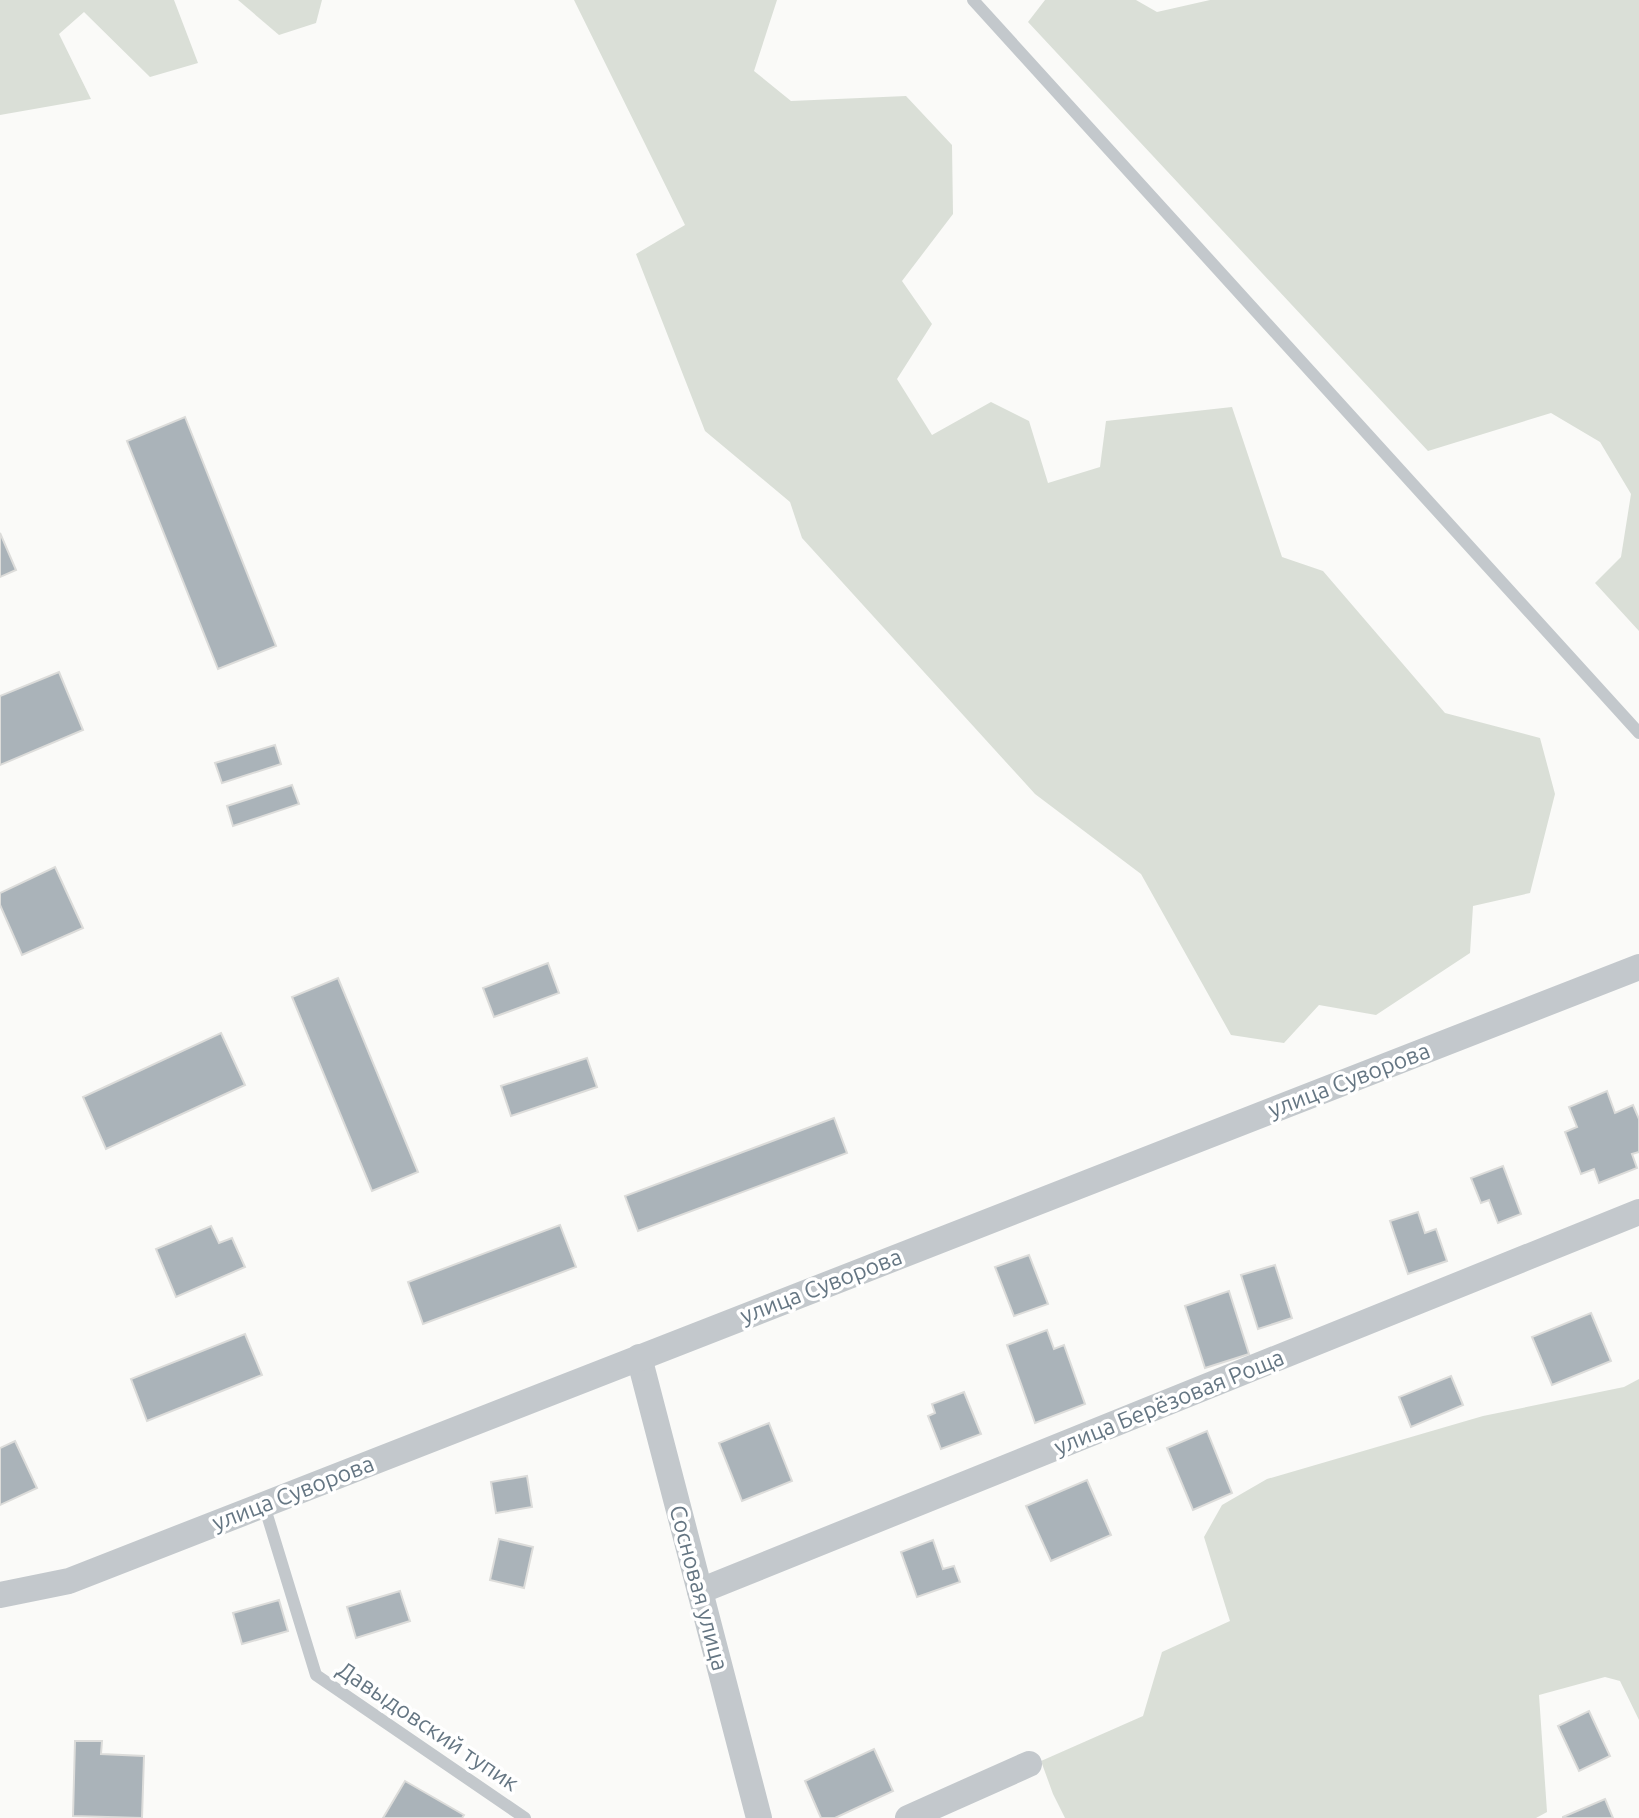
<svg xmlns="http://www.w3.org/2000/svg" width="1639" height="1818" font-family="Ubuntu,sans-serif">
  <rect width="100%" height="100%" fill="#fafaf8"/>
  <g fill="#dadfd7">
    <polygon points="0,0 174,0 198,63 150,77 84,12 59,34 91,99 0,115"/>
    <polygon points="238,0 322,0 316,23 279,35"/>
    <polygon points="574,0 777,0 754,71 791,101 906,96 952,145 953,214 902,281 932,324 897,379 932,435 991,402 1029,421 1048,483 1100,467 1106,421 1232,407 1282,557 1323,571 1445,713 1540,738 1555,794 1530,893 1473,906 1470,953 1376,1015 1319,1005 1284,1043 1231,1035 1141,874 1035,794 802,538 790,502 705,431 636,254 685,225"/>
    <polygon points="1045,0 1136,0 1157,12 1210,0 1639,0 1639,631 1595,583 1621,557 1631,494 1600,442 1551,413 1428,451 1028,22"/>
    <polygon points="1639,1379 1639,1720 1620,1681 1605,1677 1539,1695 1547,1812 1536,1818 1065,1818 1053,1794 1041,1761 1143,1716 1162,1652 1230,1621 1204,1537 1222,1505 1267,1479 1483,1416 1624,1387"/>
  </g>
  <g fill="#aab3b9" stroke="#dcdcda" stroke-width="2">
    <polygon points="185,417 276,646 218,669 127,441"/>
    <polygon points="0,533 16,570 0,577"/>
    <polygon points="59,672 83,730 0,765 0,696"/>
    <polygon points="275,745 281,764 222,783 215,763"/>
    <polygon points="292,785 299,804 233,826 227,806"/>
    <polygon points="55,867 83,928 22,955 0,905 0,893"/>
    <polygon points="548,963 559,993 494,1017 483,988"/>
    <polygon points="338,978 418,1172 372,1191 292,997"/>
    <polygon points="221,1033 245,1085 106,1149 83,1097"/>
    <polygon points="587,1058 597,1087 511,1116 501,1086"/>
    <polygon points="1607,1091 1615,1113 1633,1105 1639,1119 1639,1152 1632,1154 1637,1168 1599,1183 1594,1169 1581,1174 1565,1132 1577,1127 1569,1107"/>
    <polygon points="834,1118 847,1153 638,1231 625,1196"/>
    <polygon points="1503,1166 1521,1214 1498,1223 1489,1200 1481,1203 1471,1178"/>
    <polygon points="1418,1212 1425,1233 1436,1229 1447,1261 1408,1274 1390,1221"/>
    <polygon points="560,1225 576,1267 423,1324 408,1282"/>
    <polygon points="211,1226 219,1243 232,1238 245,1267 176,1297 156,1249"/>
    <polygon points="1029,1255 1048,1304 1014,1316 995,1267"/>
    <polygon points="1275,1265 1292,1318 1258,1329 1241,1275"/>
    <polygon points="1229,1291 1249,1354 1205,1368 1185,1306"/>
    <polygon points="1591,1313 1611,1361 1552,1385 1532,1337"/>
    <polygon points="1047,1330 1054,1349 1064,1345 1085,1404 1035,1423 1007,1345"/>
    <polygon points="245,1334 262,1375 147,1421 131,1379"/>
    <polygon points="1451,1376 1463,1405 1411,1427 1399,1397"/>
    <polygon points="964,1392 981,1434 941,1449 928,1416 935,1413 932,1404"/>
    <polygon points="769,1423 792,1481 742,1501 719,1443"/>
    <polygon points="1207,1431 1232,1493 1193,1510 1167,1448"/>
    <polygon points="15,1441 37,1488 0,1505 0,1448"/>
    <polygon points="527,1476 532,1507 496,1513 491,1482"/>
    <polygon points="1087,1480 1111,1535 1051,1561 1026,1506"/>
    <polygon points="499,1539 533,1547 524,1588 490,1580"/>
    <polygon points="933,1540 943,1569 954,1566 960,1582 917,1597 901,1552"/>
    <polygon points="400,1591 410,1621 356,1638 347,1607"/>
    <polygon points="279,1600 288,1631 242,1644 233,1613"/>
    <polygon points="1589,1711 1610,1756 1579,1771 1558,1726"/>
    <polygon points="75,1741 102,1741 101,1754 144,1756 142,1818 73,1816"/>
    <polygon points="874,1749 893,1791 835,1818 821,1818 805,1781"/>
    <polygon points="405,1781 464,1815 462,1818 383,1818"/>
    <polygon points="1605,1799 1613,1818 1563,1818 1563,1817"/>
  </g>
  <g fill="none" stroke-linecap="round" stroke-linejoin="round">
    <g stroke="#c3c8cc" stroke-width="12">
      <polyline points="973,0 1639,733"/>
      <polyline points="264,1505 316,1675 525,1818"/>
    </g>
    <g stroke="#c3c8cc" stroke-width="26">
      <polyline points="639,1357 759,1818"/>
      <polyline points="700,1591 1639,1212"/>
      <polyline points="0,1595 69,1581 1639,967"/>
      <polyline points="908,1818 1029,1764"/>
    </g>
  </g>
  <g text-anchor="middle" stroke-width="7" stroke-linejoin="round" paint-order="stroke">
    <g font-size="23" fill="#657683" stroke="#fff">
      <text transform="translate(1349 1080) rotate(-21)" y="8">улица Суворова</text>
      <text transform="translate(821 1286) rotate(-21)" y="8">улица Суворова</text>
      <text transform="translate(1169 1402) rotate(-22)" y="8">улица Берёзовая Роща</text>
      <text transform="translate(293 1493) rotate(-21)" y="8">улица Суворова</text>
      <text transform="translate(699 1588) rotate(75)" y="8">Сосновая улица</text>
      <text transform="translate(428 1726) rotate(34)" y="8">Давыдовский тупик</text>
    </g>
  </g>
</svg>
